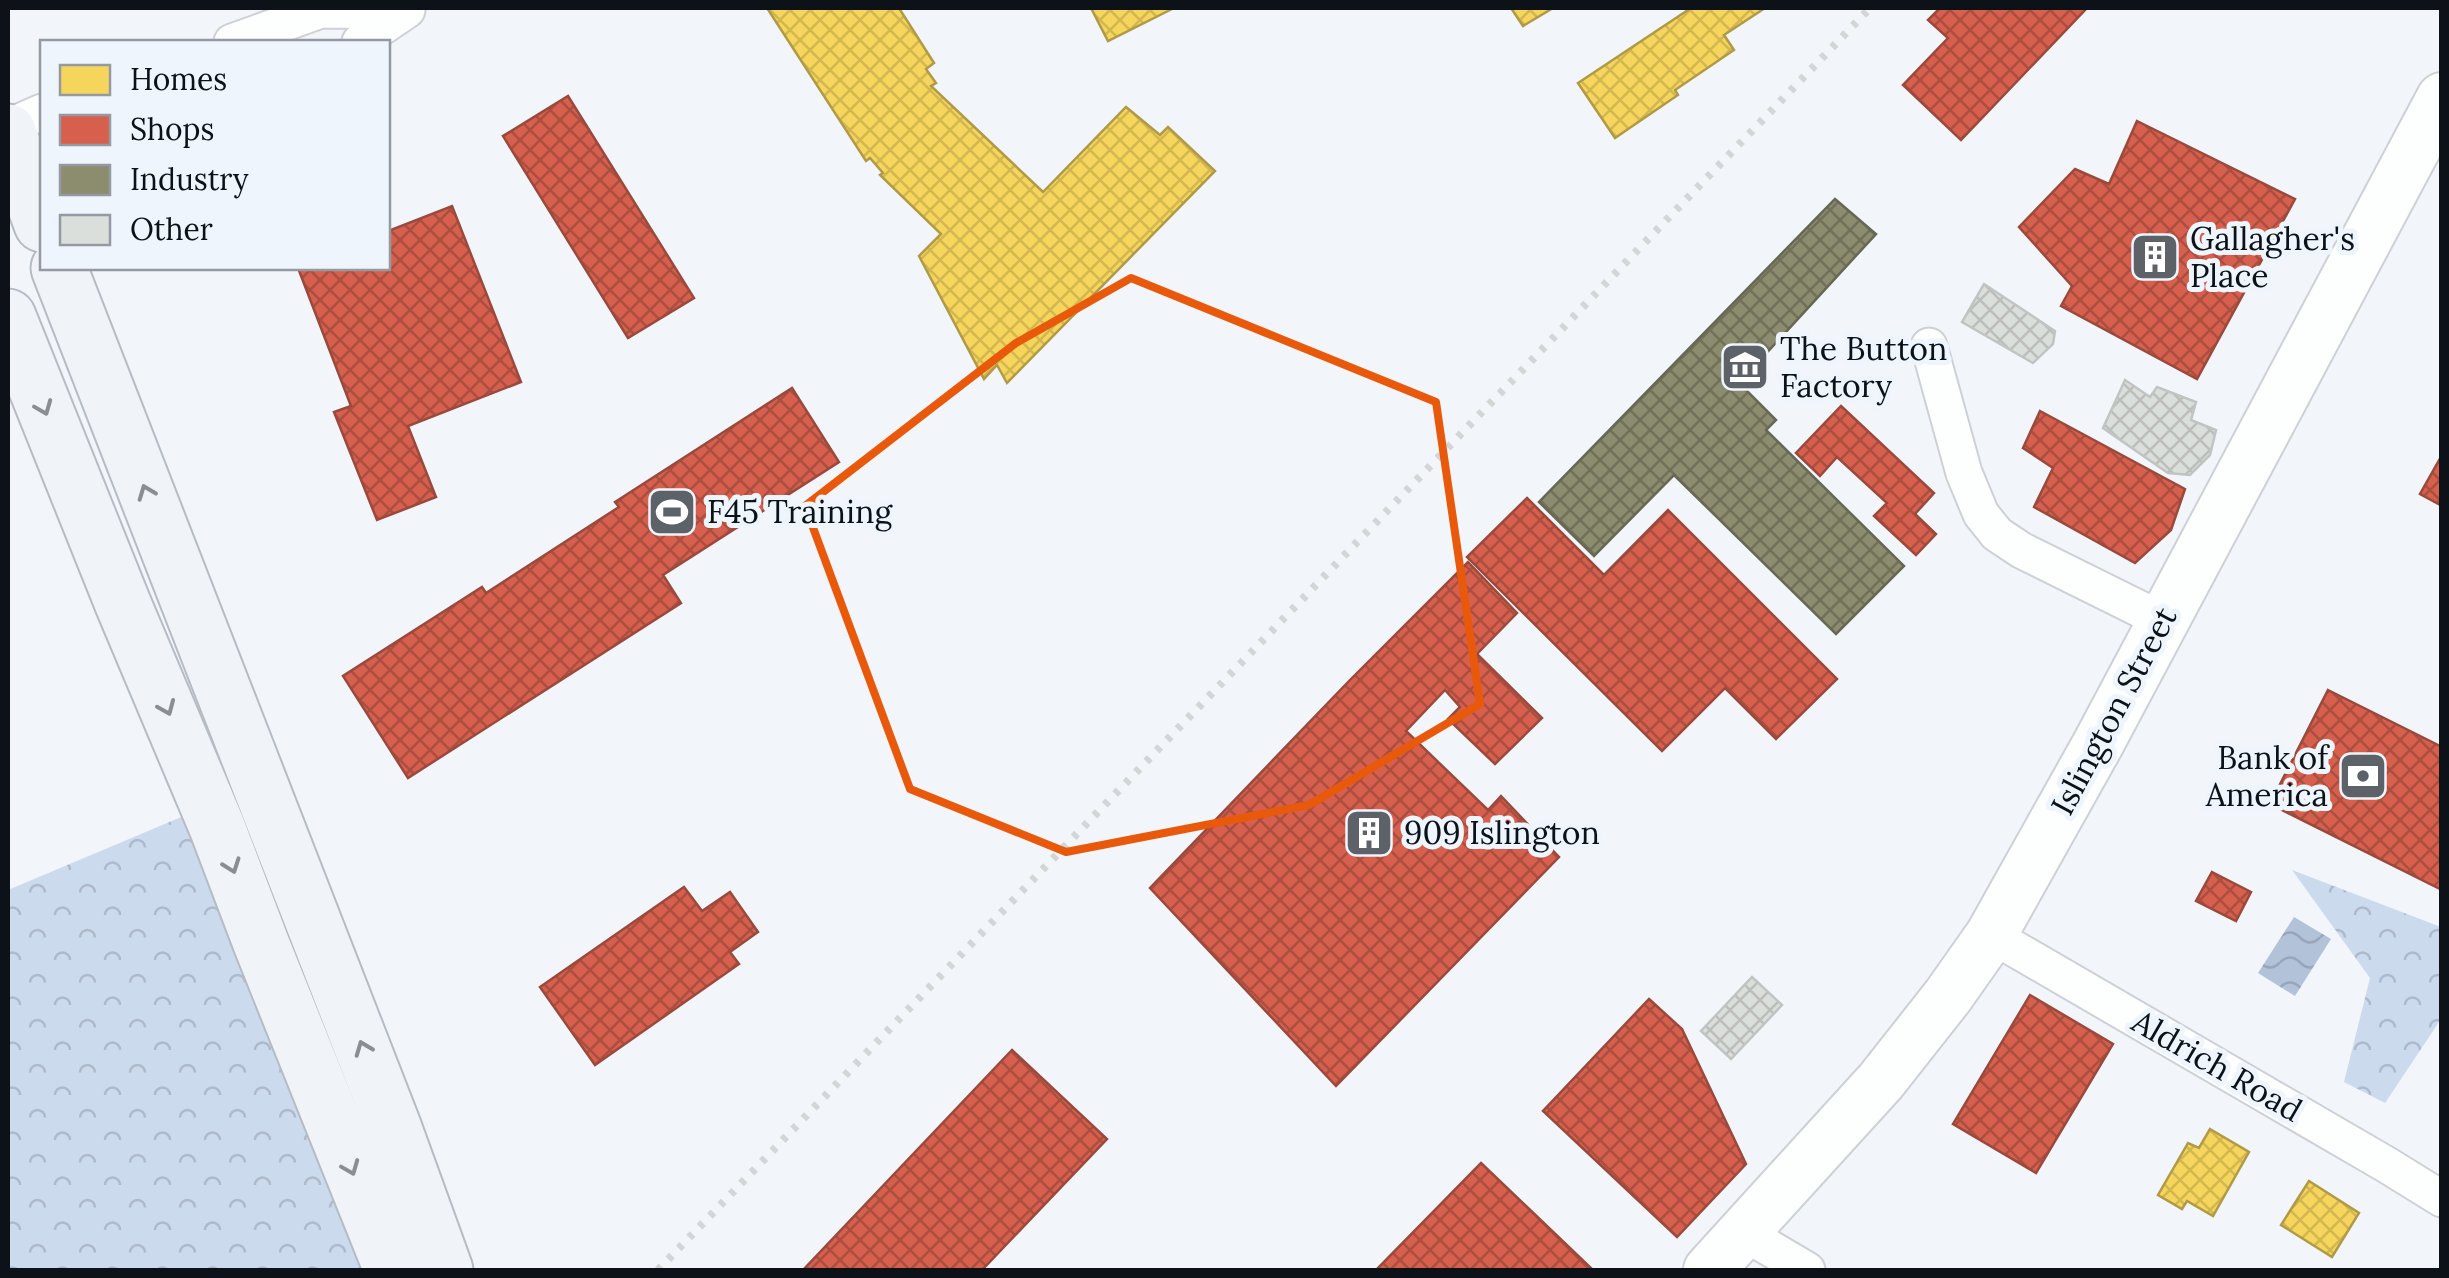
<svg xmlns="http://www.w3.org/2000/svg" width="2449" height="1278" font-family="Lora,serif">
  <defs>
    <pattern id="forest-crowns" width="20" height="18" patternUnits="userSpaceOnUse" patternTransform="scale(2.5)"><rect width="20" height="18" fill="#ccdaed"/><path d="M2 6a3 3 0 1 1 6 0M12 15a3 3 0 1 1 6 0" fill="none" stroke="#aebacb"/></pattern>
    <pattern id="water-waves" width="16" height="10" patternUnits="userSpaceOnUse" patternTransform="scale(2.5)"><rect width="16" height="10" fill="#b2c2d8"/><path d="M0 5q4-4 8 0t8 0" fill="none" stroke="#98a6b9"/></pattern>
    <pattern id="homes-cross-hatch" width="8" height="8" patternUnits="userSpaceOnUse" patternTransform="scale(2.5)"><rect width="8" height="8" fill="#f6d55c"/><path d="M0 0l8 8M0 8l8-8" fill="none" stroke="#d2b64f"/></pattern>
    <pattern id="shops-cross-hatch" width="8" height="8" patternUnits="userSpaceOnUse" patternTransform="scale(2.5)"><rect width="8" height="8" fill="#d6604d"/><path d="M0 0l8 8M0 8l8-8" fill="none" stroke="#ac4e3f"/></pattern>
    <pattern id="industry-cross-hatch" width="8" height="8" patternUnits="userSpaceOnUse" patternTransform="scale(2.5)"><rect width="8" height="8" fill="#8c8c6e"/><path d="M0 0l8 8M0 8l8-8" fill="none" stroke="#71715a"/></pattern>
    <pattern id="building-cross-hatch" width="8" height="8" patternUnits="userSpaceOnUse" patternTransform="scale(2.5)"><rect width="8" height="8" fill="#dbdfdb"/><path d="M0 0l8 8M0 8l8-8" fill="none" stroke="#bbbebb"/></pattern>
  </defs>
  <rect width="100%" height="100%" fill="#f2f6fa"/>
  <g fill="url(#forest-crowns)">
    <polygon points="186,815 363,1270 8,1270 8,890"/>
    <polygon points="2292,870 2441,927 2441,1019 2385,1103 2344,1082 2370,978"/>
  </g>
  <polygon fill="url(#water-waves)" points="2294,917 2331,939 2295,996 2258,973"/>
  <g fill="url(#homes-cross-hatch)" stroke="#b09a48" stroke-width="2.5">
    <polygon points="767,8 899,8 934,63 926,69 936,83 931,86 1043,192 1126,107 1160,135 1168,127 1215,171 1007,383 997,365 984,379 919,256 941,234 880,175 883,173 870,158 866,161"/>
    <polygon points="1091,8 1174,8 1108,41"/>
    <polygon points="1511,8 1553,8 1523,26"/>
    <polygon points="1691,8 1765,8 1724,35 1734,50 1675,90 1678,95 1615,138 1578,83"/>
    <polygon points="2210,1129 2249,1152 2213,1216 2187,1201 2182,1209 2158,1195 2188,1143 2199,1148"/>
    <polygon points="2309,1181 2359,1213 2332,1257 2281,1225"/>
  </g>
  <g fill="url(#shops-cross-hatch)" stroke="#9a493d" stroke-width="2.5">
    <polygon points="1940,8 2087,8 1961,140 1903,85 1948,38 1928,20"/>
    <polygon points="568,96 694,298 628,338 503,136"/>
    <polygon points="2137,121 2295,199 2197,379 2061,306 2072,286 2019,227 2075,169 2109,184"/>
    <polygon points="452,206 521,382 408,426 436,497 377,520 334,412 351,406 298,268 388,268 388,231"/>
    <polygon points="792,388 839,462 663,575 681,603 408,778 343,676 482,587 486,593 619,507 615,502"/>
    <polygon points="1841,406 1934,493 1915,514 1936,534 1916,555 1874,516 1887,503 1837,457 1820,476 1796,453"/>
    <polygon points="2040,411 2185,489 2171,530 2135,563 2034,507 2053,468 2023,448"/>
    <polygon points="2442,455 2442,506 2420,494"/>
    <polygon points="1527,498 1604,575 1668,510 1837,679 1776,739 1725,688 1662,751 1467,557"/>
    <polygon points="1468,562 1517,613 1477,654 1542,718 1495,764 1448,719 1460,707 1445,690 1406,731 1488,810 1501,796 1559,857 1336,1086 1150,888 1349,681"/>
    <polygon points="2328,690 2442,747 2442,890 2270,804"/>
    <polygon points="2212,872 2251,892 2236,921 2196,901"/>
    <polygon points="684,887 702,911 730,892 758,932 730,952 739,964 595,1065 540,987"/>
    <polygon points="2030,995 2113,1044 2036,1173 1953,1124"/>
    <polygon points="1649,999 1682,1029 1746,1164 1677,1237 1543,1111"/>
    <polygon points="1012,1050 1107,1139 982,1270 803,1270"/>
    <polygon points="1481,1163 1593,1270 1376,1270"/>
  </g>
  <polygon fill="url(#industry-cross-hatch)" stroke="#666754" stroke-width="2.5" points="1835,199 1876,234 1739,383 1776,420 1766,430 1904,566 1836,634 1674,475 1594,556 1539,502"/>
  <g fill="url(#building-cross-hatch)" stroke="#c0c4c2" stroke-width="2.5">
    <polygon points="1984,284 2055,331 2053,344 2033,363 1962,322"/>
    <polygon points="2125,380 2150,397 2157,387 2196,402 2191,420 2216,430 2210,455 2190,475 2168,473 2103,428"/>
    <polygon points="1752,977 1782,1005 1731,1059 1701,1031"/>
  </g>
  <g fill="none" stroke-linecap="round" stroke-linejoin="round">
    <g stroke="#cdd1d6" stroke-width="39">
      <g id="street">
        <polyline points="232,42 321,10 403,11"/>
        <polyline points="360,42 407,10"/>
        <polyline points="8,127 42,112"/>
        <polyline points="1929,346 1964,473 1981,514 1997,534 2021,550 2162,620"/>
        <polyline points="1991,935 2387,1165 2442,1199"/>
        <polyline points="1744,1233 1807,1270"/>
      </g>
    </g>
    <g stroke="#cdd1d6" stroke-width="54">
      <polyline id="secondary" points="1709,1270 1881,1081 1948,996 1991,935 2098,744 2442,98"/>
    </g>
    <g stroke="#b5bcc4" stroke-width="59">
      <g id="primary">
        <polyline points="8,132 42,224"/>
        <polyline points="59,268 394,1129 445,1270"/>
        <polyline points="8,317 123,604 217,827 261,943 392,1270"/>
      </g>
    </g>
    <use href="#street" stroke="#fdfefe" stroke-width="35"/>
    <use href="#secondary" stroke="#fdfefe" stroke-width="50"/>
    <use href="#primary" stroke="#f0f3f7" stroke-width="55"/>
    <polyline stroke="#d4d5d6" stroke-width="8" stroke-dasharray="5 10" stroke-linecap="butt" points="658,1270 1870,8"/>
  </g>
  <defs><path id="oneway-chevron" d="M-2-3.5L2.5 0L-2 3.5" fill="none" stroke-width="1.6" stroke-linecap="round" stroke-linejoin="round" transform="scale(2.5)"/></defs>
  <g stroke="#8a8e93">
    <use href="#oneway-chevron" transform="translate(44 408) rotate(68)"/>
    <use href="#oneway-chevron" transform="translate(146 492) rotate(-111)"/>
    <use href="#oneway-chevron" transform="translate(167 708) rotate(67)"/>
    <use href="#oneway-chevron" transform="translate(232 866) rotate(70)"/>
    <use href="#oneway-chevron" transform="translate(363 1048) rotate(-111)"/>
    <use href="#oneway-chevron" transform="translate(351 1168) rotate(68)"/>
  </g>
  <path fill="none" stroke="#e8590c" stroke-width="8" stroke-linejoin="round" d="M1131,278L1436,402L1480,704L1309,805L1066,852L910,789L805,506L1016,343Z"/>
  <defs>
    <g id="building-square" transform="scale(2.5)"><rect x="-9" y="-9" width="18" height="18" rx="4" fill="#5d6268" stroke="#eff5fd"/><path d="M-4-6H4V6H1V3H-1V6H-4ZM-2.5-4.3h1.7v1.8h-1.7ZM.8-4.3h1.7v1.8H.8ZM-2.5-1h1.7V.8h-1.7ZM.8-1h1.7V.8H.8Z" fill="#fff"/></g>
    <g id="museum-square" transform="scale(2.5)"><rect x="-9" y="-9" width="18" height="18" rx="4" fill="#5d6268" stroke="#eff5fd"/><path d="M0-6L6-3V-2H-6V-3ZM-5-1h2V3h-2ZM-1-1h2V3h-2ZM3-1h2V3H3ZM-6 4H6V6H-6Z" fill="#fff"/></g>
    <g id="stadium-square" transform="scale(2.5)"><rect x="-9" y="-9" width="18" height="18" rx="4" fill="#5d6268" stroke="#eff5fd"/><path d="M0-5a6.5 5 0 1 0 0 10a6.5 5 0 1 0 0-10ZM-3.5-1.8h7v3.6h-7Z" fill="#fff"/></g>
    <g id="bank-square" transform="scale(2.5)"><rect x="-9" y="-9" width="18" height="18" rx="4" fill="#5d6268" stroke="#eff5fd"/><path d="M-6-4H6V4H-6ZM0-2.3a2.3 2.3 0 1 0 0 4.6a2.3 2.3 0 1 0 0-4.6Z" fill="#fff"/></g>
  </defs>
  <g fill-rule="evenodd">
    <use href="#building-square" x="2155" y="257"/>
    <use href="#museum-square" x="1745" y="367"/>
    <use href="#stadium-square" x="672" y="512"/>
    <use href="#bank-square" x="2363" y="776"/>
    <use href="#building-square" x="1369" y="833"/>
  </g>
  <g text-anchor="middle" stroke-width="10" stroke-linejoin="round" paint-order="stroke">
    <g font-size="32" fill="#0d1219" stroke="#eff5fd" text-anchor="start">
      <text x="2190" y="250">Gallagher's<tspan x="2190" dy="37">Place</tspan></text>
      <text x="1780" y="360">The Button<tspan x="1780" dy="37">Factory</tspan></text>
      <text x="707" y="523">F45 Training</text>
      <text x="2328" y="769" text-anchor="end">Bank of<tspan x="2328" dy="37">America</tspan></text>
      <text x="1404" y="844">909 Islington</text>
    </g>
    <g font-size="32" fill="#0d1219" stroke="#eff5fd">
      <text transform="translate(2114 711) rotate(-62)" y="11">Islington Street</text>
      <text transform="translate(2217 1066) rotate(30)" y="11">Aldrich Road</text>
    </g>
  </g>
  <rect width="2449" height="1278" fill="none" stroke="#0d1219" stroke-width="20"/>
  <rect x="40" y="40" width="350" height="230" fill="#eff5fd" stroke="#959aa2" stroke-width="2.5"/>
  <rect x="60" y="65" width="50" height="30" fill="#f6d55c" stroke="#959aa2" stroke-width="2.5"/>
  <text x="130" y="90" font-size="30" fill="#0d1219">Homes</text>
  <rect x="60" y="115" width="50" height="30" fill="#d6604d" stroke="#959aa2" stroke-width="2.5"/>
  <text x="130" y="140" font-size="30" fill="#0d1219">Shops</text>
  <rect x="60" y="165" width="50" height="30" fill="#8c8c6e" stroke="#959aa2" stroke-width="2.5"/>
  <text x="130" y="190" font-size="30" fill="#0d1219">Industry</text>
  <rect x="60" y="215" width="50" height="30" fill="#dbdfdb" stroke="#959aa2" stroke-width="2.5"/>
  <text x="130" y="240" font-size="30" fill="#0d1219">Other</text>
</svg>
